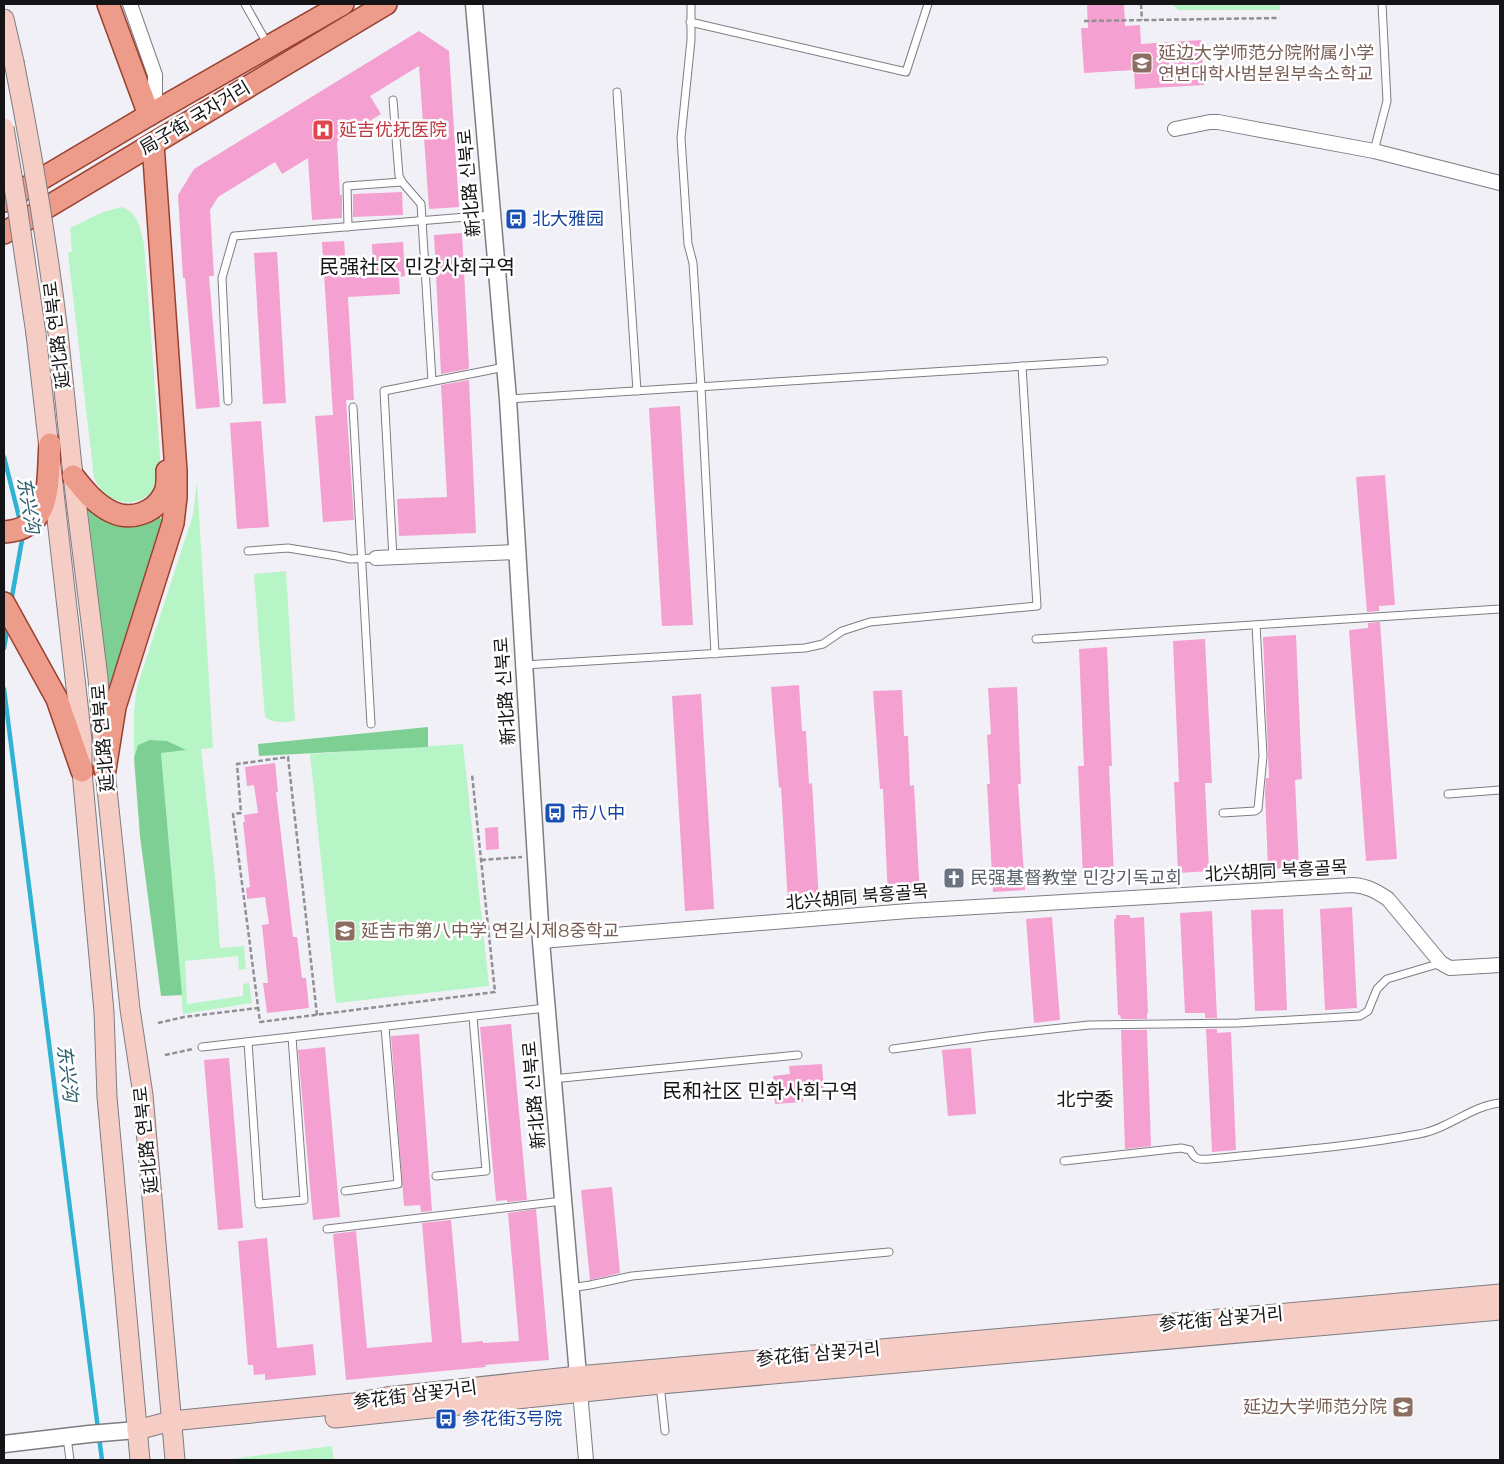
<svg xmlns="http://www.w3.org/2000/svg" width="1504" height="1464" font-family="Montserrat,'Noto Sans SC','Noto Sans KR',sans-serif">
  <rect width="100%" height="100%" fill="#f1f0f7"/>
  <g fill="#b8f5c6">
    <polygon points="1172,4 1280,4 1280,10 1178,10"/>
    <path d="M122,207C138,213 140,228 144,243L160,455C160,464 160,474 157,483C150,502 125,508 108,496C102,492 98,485 94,478L68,253L72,251L70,228L103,212Z"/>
    <polygon points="197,481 213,748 201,749 215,877 220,948 244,946 246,969 239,970 238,956 185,961 187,1004 243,996 243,984 249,983 252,1003 183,1014 161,752 184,750 138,745 134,758 134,712 137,687 193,515"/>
    <path d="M286,571L295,721C283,722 275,724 265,717L254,574Z"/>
    <polygon points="463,744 489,986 336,1003 310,754"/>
    <polygon points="332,1446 334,1460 231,1460 231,1459"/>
  </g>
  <g fill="#7dcf93">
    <path d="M87,505C97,516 114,530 131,526C140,524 149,518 157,514L162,520L108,690Z"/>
    <polygon points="428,727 428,747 259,756 258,744"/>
    <polygon points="150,740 167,741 186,750 161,753 182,995 161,996 140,836 134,758 138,745"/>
  </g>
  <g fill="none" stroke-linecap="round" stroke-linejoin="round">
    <g stroke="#30b2d3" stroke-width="4.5">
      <polyline points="4,457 20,521"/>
      <polyline points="11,602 22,540 21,533"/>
      <polyline points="4,648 8,625"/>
      <polyline points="4,689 98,1429"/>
      <polyline points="99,1437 102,1460"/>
    </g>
  </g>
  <g fill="#f4a0d1">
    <polygon points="1087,4 1124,4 1125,26 1140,25 1141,44 1201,40 1204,85 1135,89 1134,70 1084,73 1081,28 1088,28"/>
    <polygon points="419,31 449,51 459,207 429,209 419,66 370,96 381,114 337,141 340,195 342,195 342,218 312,220 308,158 282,174 275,162 218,197 210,210 214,276 209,276 220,407 196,409 185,278 183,278 178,195 194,169"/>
    <polygon points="402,192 403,215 353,217 353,194"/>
    <polygon points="462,233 469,367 468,369 441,374 434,235"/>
    <polygon points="344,241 346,268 373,266 372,244 403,242 405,276 399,277 400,294 348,297 354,400 346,400 354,520 323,522 315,416 333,415 322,242"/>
    <polygon points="277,252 286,403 263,404 254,253"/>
    <polygon points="469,380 476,533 399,536 397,499 447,497 441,385"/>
    <polygon points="680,406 693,625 662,626 649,408"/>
    <polygon points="261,421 269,527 237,529 230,423"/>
    <polygon points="1385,475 1395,605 1379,606 1379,611 1367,612 1356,477"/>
    <polygon points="1380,622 1397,859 1366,861 1349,630 1368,628 1368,623"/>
    <polygon points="1296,635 1302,779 1295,780 1299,868 1268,869 1265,792 1266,778 1269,778 1263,637"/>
    <polygon points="1205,639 1212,783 1205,783 1209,871 1178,873 1174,782 1179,782 1173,641"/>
    <polygon points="1107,647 1112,766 1109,766 1114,876 1083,877 1078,766 1084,766 1079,649"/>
    <polygon points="799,685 802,731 806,731 809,784 812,783 819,901 788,903 781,787 779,788 771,687"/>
    <polygon points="1017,687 1021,784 1018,784 1025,890 993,892 987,784 990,784 987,735 991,734 988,688"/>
    <polygon points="902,690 904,736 908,736 910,786 914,785 920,896 888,897 883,789 880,789 873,691"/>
    <polygon points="701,694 714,909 685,911 672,696"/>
    <polygon points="275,763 278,792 276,792 293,937 297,937 302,978 306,978 309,1008 267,1013 263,983 268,983 262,925 269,924 265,897 247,899 246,888 250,887 243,822 245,822 244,815 258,813 254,785 247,786 245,767"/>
    <polygon points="498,827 499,849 486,850 485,828"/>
    <polygon points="1352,907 1357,1008 1325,1010 1320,909"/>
    <polygon points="1283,909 1287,1010 1255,1011 1251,910"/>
    <polygon points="1212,911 1217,1018 1205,1018 1205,1013 1185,1013 1180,913"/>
    <polygon points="1116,915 1130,915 1130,918 1144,917 1148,1013 1147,1013 1147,1019 1121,1019 1120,1015 1118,1015 1114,919 1116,919"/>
    <polygon points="1052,917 1060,1020 1034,1023 1026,919"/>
    <polygon points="511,1024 527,1200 507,1202 507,1200 496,1201 480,1027"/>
    <polygon points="1206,1029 1217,1029 1217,1033 1231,1032 1236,1150 1212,1152"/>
    <polygon points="1121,1030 1147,1030 1151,1146 1125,1149"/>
    <polygon points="419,1034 432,1211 421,1212 420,1205 404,1206 391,1036"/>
    <polygon points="325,1047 340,1217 313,1220 298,1050"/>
    <polygon points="971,1048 976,1114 948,1116 942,1050"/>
    <polygon points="229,1058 243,1228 218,1230 204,1060"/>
    <polygon points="822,1064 824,1093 803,1094 803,1102 775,1104 773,1076 790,1074 789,1066"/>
    <polygon points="612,1187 620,1273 590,1280 581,1190"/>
    <polygon points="536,1209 549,1360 485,1365 486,1367 346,1380 333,1234 356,1231 367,1348 432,1342 422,1223 451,1220 462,1343 483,1341 483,1343 519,1341 508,1213"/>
    <polygon points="267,1238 277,1348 313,1344 316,1375 265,1380 265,1374 254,1375 253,1365 248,1365 238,1241"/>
  </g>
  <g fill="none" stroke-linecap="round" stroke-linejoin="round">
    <g stroke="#7e7d83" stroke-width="9">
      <g id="service">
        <polyline points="245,4 268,45"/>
        <polyline points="691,4 691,40 681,138 688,244 693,263 701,387 715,654"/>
        <polyline points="690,22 906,72 928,4"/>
        <polyline points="617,92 637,391"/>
        <polyline points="393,100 399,176 402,182 421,204 432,381"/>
        <polyline points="1374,151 1387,101 1382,4"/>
        <polyline points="348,227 347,186 402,182"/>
        <polyline points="508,399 1104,361"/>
        <polyline points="228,401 222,278 234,236 491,215"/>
        <polyline points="353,407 371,724"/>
        <polyline points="248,551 288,548 337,556 350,559 376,558"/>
        <polyline points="393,558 384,391 505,367"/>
        <polyline points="1036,639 1500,609"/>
        <polyline points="524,665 805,648 823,644 842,631 870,622 1037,606 1022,366"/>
        <polyline points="1448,794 1500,790"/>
        <polyline points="1223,813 1255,811 1258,809 1263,756 1256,625"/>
        <polyline points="248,1042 259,1204 304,1200 292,1037"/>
        <polyline points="202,1047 546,1008"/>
        <polyline points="893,1049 987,1036 1089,1025 1238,1023 1360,1016 1368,1011 1377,989 1387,979 1441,963"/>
        <polyline points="552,1079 798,1055"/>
        <path d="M1064,1161L1181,1148L1190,1150C1195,1160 1199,1160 1210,1159C1279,1152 1350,1147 1419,1134C1448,1129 1471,1106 1500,1103"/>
        <polyline points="436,1176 486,1171 473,1017"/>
        <polyline points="345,1191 398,1184 385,1027"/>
        <polyline points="327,1229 562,1201"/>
        <polyline points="570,1288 590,1285 632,1276 889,1252"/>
        <polyline points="660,1384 665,1431"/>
        <polyline points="67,1437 70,1460"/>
      </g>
    </g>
    <g stroke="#7e7d83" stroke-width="16">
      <g id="minor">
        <polyline points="130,4 155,75 155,111"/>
        <polyline points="1175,129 1210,122 1218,122 1374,151 1500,183"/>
        <polyline points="376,558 517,552"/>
        <path d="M541,941L908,911L1353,885C1367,886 1376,891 1388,899L1441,963L1450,968L1500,965"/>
        <polyline points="580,1391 586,1460"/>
      </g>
    </g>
    <g stroke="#7e7d83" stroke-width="19">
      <g id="tertiary">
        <polyline points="474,4 508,399 541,941 579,1387"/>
        <polyline points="4,1444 89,1434 137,1430"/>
      </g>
    </g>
    <g stroke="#7e7d83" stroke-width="21">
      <g id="secondary">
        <polyline points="4,19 14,62"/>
        <polyline points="58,332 73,476 98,678 105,770 130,1009 143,1095 175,1460"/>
        <polyline points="36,334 82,740 82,771 104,1012 107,1097 140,1460"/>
        <polyline points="335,1418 660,1384 1500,1310"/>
        <polyline points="137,1430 171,1421 353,1403 386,1397 578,1376 1500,1294"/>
      </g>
    </g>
    <g stroke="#99412f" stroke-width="24">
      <g id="primary">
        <polyline points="108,4 149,115"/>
        <polyline points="4,201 149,115 343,4"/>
        <polyline points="4,233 386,4"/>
        <path d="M73,476C84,490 95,504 112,512C131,521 155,513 164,494C168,487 167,479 167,471"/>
        <path d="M4,532C54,529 47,480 50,444"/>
        <polyline points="4,603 57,699 82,771"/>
        <polyline points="105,770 115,707 173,523 176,497 176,471 153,144"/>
      </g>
    </g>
    <g stroke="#8f8f94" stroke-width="2.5" stroke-dasharray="5 2.5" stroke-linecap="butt">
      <polyline points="1141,4 1142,20"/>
      <polyline points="1084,21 1279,18"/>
      <polyline points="481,860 522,857"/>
      <polyline points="317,1015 288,757 237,764 241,813 233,814 260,1022 495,992 472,774"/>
      <polyline points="158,1023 184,1017 258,1008"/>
      <polyline points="165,1055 193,1049"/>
    </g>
    <use href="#service" stroke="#fff" stroke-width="7"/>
    <use href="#minor" stroke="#fff" stroke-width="14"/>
    <use href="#tertiary" stroke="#fff" stroke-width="16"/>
    <use href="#secondary" stroke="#f6cdc5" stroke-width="19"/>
    <use href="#primary" stroke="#ed9b8b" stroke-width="21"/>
    <g stroke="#7e7d83" stroke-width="21" stroke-linecap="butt">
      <g id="secondary-bridge">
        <path d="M14,62C32,152 47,242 58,332"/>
        <polyline points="4,128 17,205 36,334"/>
      </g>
    </g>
    <use href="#secondary-bridge" stroke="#f6cdc5" stroke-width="19"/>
  </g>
  <defs>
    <g id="school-square" transform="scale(1.125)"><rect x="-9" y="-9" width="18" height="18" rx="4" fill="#8d6e63" stroke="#fff"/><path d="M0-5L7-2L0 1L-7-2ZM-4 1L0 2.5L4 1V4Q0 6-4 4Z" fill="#fff"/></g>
    <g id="hospital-square" transform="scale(1.125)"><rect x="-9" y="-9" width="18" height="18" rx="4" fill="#e0444e" stroke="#fff"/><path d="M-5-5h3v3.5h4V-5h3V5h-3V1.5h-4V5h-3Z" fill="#fff"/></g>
    <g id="bus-square" transform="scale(1.125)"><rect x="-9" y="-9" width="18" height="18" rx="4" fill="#1a4fb4" stroke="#fff"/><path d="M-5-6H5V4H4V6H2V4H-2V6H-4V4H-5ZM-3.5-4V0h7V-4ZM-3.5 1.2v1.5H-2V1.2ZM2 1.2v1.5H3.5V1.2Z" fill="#fff"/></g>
    <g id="church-square" transform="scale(1.125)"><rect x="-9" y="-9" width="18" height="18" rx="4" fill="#6b7280" stroke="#fff"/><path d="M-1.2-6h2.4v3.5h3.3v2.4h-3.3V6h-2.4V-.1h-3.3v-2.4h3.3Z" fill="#fff"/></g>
    <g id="university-square" transform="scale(1.125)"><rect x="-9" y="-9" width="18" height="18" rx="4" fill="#8d6e63" stroke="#fff"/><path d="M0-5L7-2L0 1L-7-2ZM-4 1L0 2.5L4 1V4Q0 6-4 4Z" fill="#fff"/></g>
  </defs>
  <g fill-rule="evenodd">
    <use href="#school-square" x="1142" y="63"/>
    <use href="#hospital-square" x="323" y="130"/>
    <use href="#bus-square" x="516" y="219"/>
    <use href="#bus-square" x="555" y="813"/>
    <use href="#church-square" x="954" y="878"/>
    <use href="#school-square" x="345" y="931"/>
    <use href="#university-square" x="1403" y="1407"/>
    <use href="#bus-square" x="446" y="1419"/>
  </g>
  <g text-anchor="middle" stroke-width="5" stroke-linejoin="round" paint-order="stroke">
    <g font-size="18" fill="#785e54" stroke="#fff" text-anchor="start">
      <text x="1158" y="59">延边大学师范分院附属小学<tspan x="1158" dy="21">연변대학사범분원부속소학교</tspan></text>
      <text x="361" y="937">延吉市第八中学 연길시제8중학교</text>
      <text x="1387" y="1413" text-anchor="end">延边大学师范分院</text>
    </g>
    <g font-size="18" fill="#141416" stroke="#fff">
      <text transform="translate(195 118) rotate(-31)" y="6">局子街 국자거리</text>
      <text transform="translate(469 183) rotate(-95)" y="6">新北路 신북로</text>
      <text transform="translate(57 335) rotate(-97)" y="6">延北路 연북로</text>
      <text transform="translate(505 691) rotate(-94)" y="6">新北路 신북로</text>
      <text transform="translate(103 738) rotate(-95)" y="6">延北路 연북로</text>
      <text transform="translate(1276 871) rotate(-3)" y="6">北兴胡同 북흥골목</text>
      <text transform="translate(857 897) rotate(-5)" y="6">北兴胡同 북흥골목</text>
      <text transform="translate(534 1095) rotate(-95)" y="6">新北路 신북로</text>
      <text transform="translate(146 1140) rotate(-96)" y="6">延北路 연북로</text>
      <text transform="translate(1221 1319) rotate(-5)" y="6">参花街 삼꽃거리</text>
      <text transform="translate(818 1354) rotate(-5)" y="6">参花街 삼꽃거리</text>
      <text transform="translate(415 1395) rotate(-7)" y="6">参花街 삼꽃거리</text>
    </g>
    <g font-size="18" fill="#be3a42" stroke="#fff" text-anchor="start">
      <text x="339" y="136">延吉优抚医院</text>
    </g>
    <g font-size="18" fill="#164399" stroke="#fff" text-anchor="start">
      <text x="532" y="225">北大雅园</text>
      <text x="571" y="819">市八中</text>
      <text x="462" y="1425">参花街3号院</text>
    </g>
    <g font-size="18" fill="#5b616d" stroke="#fff" text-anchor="start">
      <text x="970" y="884">民强基督教堂 민강기독교회</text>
    </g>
    <g font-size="19" font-style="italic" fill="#2d5f6e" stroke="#fff">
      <text transform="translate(29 505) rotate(80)" y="7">东兴沟</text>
      <text transform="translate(68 1073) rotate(83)" y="7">东兴沟</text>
    </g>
    <g font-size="19" fill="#141416" stroke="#fff">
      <text x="1085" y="1106">北宁委</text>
    </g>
    <g font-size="20" fill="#141416" stroke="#fff">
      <text x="417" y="274">民强社区 민강사회구역</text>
      <text x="760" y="1098">民和社区 민화사회구역</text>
    </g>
  </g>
  <rect width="1504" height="1464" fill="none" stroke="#141416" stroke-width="10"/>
</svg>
